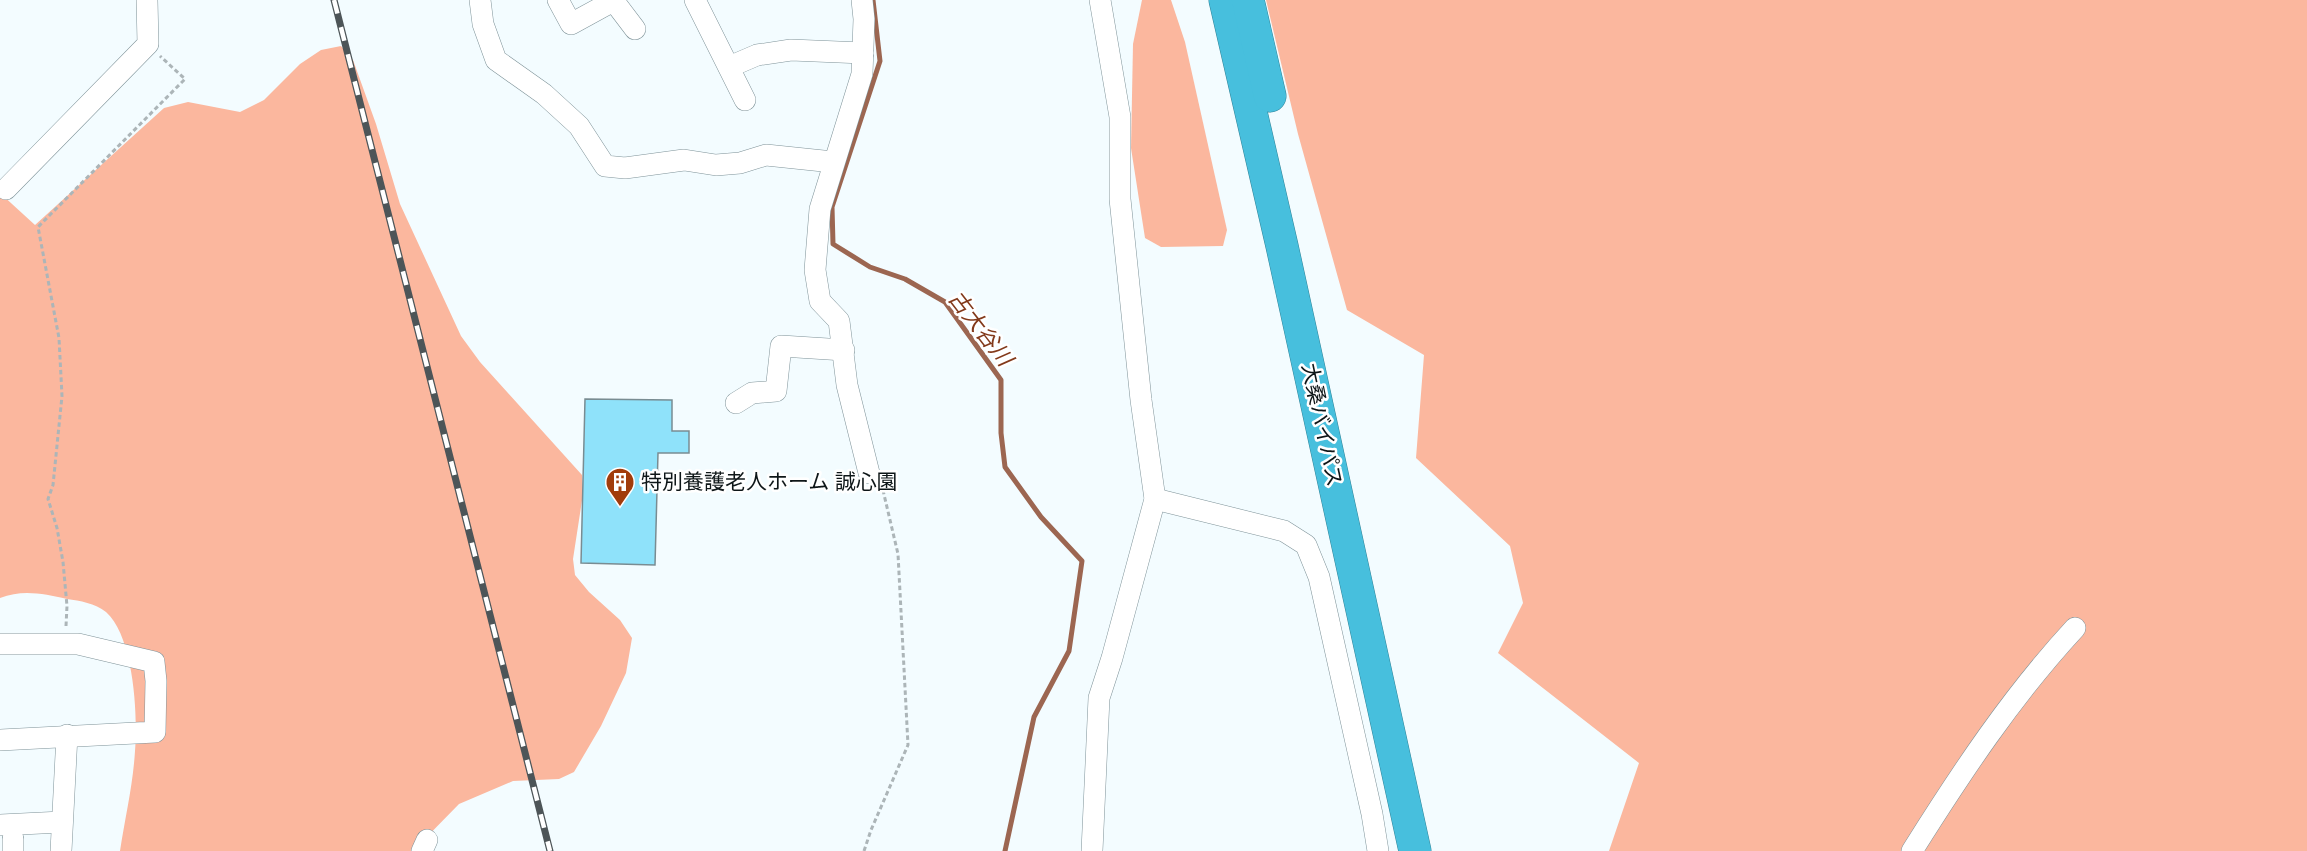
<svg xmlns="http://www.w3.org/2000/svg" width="2307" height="851" font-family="Mulish,'Noto Sans JP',sans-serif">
  <rect width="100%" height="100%" fill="#f3fcff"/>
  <g fill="#fbb79e">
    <polygon points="1142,0 1171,0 1185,42 1227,230 1223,246 1161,247 1145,238 1131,148 1133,44"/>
    <polygon points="1266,0 2307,0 2307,851 1609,851 1639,763 1498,653 1523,603 1510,546 1416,458 1424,355 1347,310 1298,134"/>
    <path d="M341,46L353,60L376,124L400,204L461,336L480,362L582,475L583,494L573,559L575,575L589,592L620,620L632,638L626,673L601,726L574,772L559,779L513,781L459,804L413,851H120C125,818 133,785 135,751C138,715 134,637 106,612C95,603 80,601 67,599C44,594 23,589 0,598V193L35,225L164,108L188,102L240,112L264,100L300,64L321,50Z"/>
  </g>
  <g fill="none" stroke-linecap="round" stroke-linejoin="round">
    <polyline stroke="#9c6651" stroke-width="5" points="873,0 880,61 832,207 833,244 870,267 905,279 945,302 1001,380 1001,433 1005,467 1041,517 1082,561 1069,651 1034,717 1005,851"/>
  </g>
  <polygon fill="#8fe2fa" stroke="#798c92" stroke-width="1.5" points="585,399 672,400 672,431 689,431 689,453 658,453 655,565 581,563"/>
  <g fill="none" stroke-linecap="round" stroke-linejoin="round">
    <g stroke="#7f9399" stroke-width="22">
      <g id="minor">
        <polyline points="480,0 483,24 496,60 544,94 579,126 605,166 625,168 684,160 716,165 740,163 766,155 833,162"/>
        <polyline points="558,0 571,24 613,1"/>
        <polyline points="613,0 635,29"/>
        <polyline points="695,0 745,100"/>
        <polyline points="862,0 864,19 862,74 820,209 815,270 820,301 839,321 847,385 869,473"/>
        <polyline points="729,67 757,55 791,50 863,53"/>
        <polyline points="6,189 148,44 147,0"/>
        <polyline points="736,403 752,393 776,391 781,346 844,350"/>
        <polyline points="1155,499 1284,531 1306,545 1319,577 1372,814 1378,851"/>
        <polyline points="0,644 78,644 154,662 156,681 155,732 0,740"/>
        <polyline points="0,825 62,822"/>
        <polyline points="13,839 13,851"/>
        <polyline points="61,851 67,735"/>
        <polyline points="422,851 427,840"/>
        <polyline points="1092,851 1099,698 1112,658 1155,499 1141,400 1120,199 1120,117 1100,0"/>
        <path d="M1912,851C1961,773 2012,696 2075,628"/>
      </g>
    </g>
    <g stroke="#338498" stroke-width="33">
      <g id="highway">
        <polyline points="1225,0 1282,246 1415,851"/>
        <polyline points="1248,0 1270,96"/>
      </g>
    </g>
    <g stroke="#acb5b8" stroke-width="3" stroke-dasharray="4.5 3" stroke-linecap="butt">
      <polyline points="66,626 67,606 63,562 57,528 48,499 53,485 62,396 59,338 38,227 185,79 160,56"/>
      <polyline points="864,851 871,830 908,745 898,554 882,486"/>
    </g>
    <use href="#minor" stroke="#fff" stroke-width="21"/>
    <use href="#highway" stroke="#47bfdd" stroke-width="32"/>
    <g stroke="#4d5558" stroke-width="7">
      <polyline id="rail" points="334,0 550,851"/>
    </g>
    <use href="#rail" stroke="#fff" stroke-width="4.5" stroke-dasharray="14" stroke-linecap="butt"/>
  </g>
  <defs>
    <g id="building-pin" transform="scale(1.5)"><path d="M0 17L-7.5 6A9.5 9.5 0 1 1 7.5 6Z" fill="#a13c0b" stroke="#fff"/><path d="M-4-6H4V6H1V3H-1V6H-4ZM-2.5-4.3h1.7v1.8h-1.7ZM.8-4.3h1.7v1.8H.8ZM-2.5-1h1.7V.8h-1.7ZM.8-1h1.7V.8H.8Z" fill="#fff"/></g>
  </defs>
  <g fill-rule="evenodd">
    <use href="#building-pin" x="620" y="482"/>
  </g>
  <g text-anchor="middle" stroke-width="5" stroke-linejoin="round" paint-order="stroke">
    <g font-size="21" fill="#0e1618" stroke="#fff">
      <text transform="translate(1322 425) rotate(78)" y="7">大桑バイパス</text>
    </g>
    <g font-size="21" fill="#0e1618" stroke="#fff" text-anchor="start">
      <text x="641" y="489">特別養護老人ホーム 誠心園</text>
    </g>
    <g font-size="22" font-style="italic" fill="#82391a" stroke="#fff">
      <text transform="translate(981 328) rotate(52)" y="8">古大谷川</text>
    </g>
  </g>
</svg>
